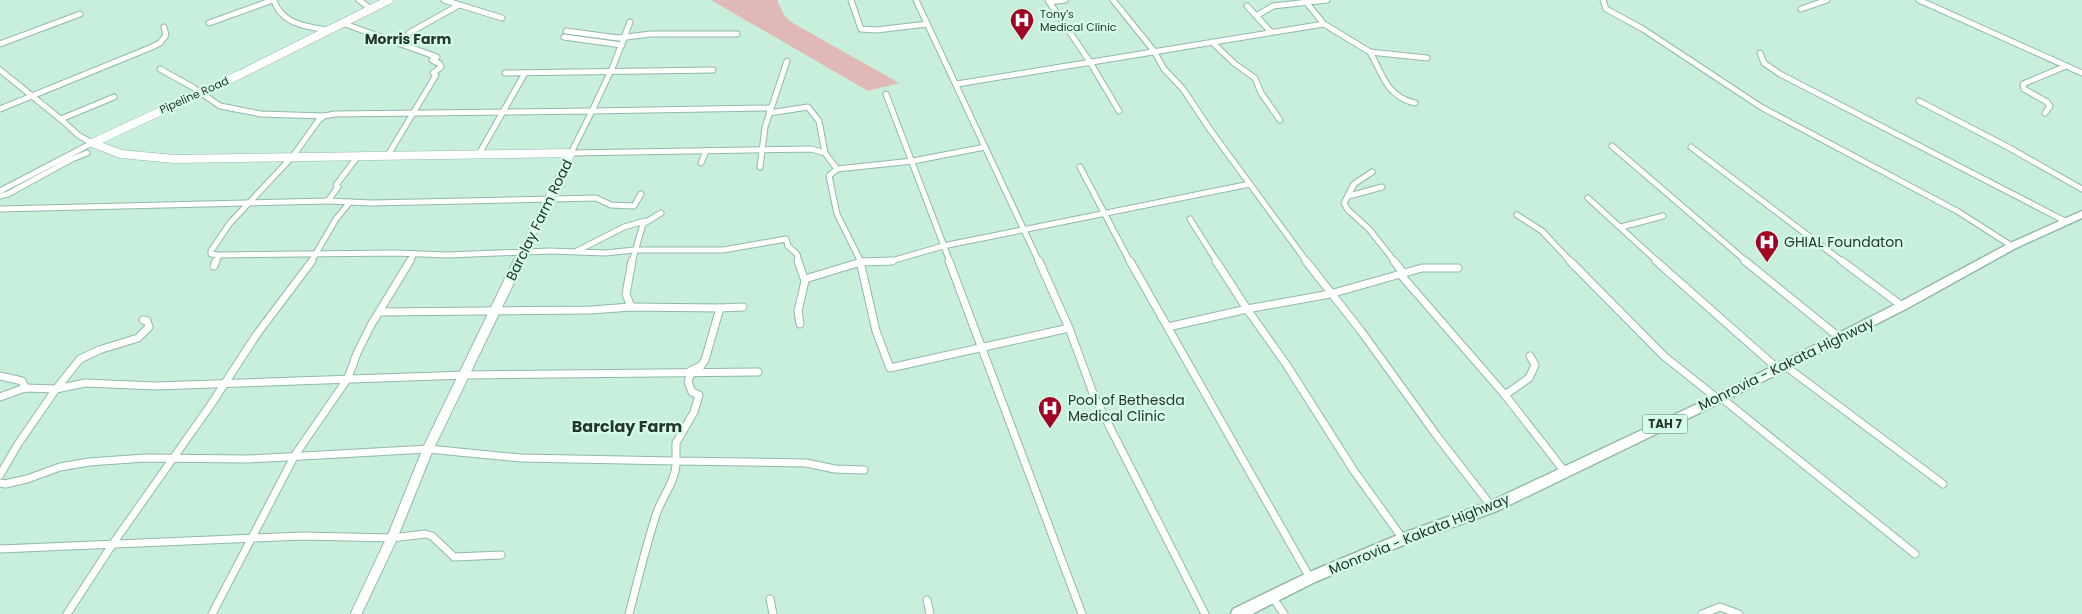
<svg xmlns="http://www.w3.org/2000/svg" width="2082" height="614" font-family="Poppins,sans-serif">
  <rect width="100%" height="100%" fill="#c7efdb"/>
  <polygon fill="#e0b8b6" points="711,0 777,0 784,15 791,22 899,83 868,91"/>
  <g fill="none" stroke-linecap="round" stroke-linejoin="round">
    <g stroke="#93b9a6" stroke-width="7">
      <g id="street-far1">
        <path d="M274,0C281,24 307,27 328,30"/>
        <polyline points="359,0 371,9"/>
        <polyline points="444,0 502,18"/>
        <polyline points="851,0 861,29 876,30 927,24"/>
        <polyline points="916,0 1039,262"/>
        <polyline points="1048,0 1090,62 1119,111"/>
        <polyline points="1113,0 1154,51 1164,69 1183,89 1211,131 1307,262"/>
        <polyline points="1603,0 1606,9 1643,29 1761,107 1957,211 2012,246"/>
        <polyline points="1919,0 2082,73"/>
        <polyline points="1049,2 1065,0"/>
        <polyline points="1306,2 1324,24"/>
        <polyline points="1247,6 1271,32"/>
        <polyline points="1801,9 1827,0"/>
        <polyline points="1256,16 1273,6 1327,0"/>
        <polyline points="630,22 614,64 592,111 771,108"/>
        <polyline points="209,23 273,0"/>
        <polyline points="342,23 437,57 432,60 440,64 441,67 433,73 436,75 388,155"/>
        <polyline points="566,31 618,38 651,34 737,34"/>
        <polyline points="409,33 459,5"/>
        <polyline points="564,37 622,45"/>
        <polyline points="1212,42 1235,64 1255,78 1261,93 1280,120"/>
        <polyline points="0,44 80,14"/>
        <path d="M1370,52C1383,75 1386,96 1415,103"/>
        <polyline points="1760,53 1764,63 1780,74 2065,221"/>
        <polyline points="160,69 194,88 220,106 261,114 324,116"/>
        <polyline points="0,70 63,121 78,135 92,143"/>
        <polyline points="505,73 713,70"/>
        <polyline points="957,84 1324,24 1370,52 1427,58"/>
        <polyline points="886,94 950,262"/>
        <polyline points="1919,101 2006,146 2082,189"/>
        <polyline points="0,109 152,47 160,43 166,35 164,27"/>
        <polyline points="769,113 808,107 819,121 825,153"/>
        <polyline points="2045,113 2050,106 2047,102 2024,89 2023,84 2066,66"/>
        <polyline points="61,119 114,97"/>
        <polyline points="1612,146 1747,262"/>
        <polyline points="1691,147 1843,262"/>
        <polyline points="479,154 525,73"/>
        <polyline points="358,156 336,185 338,187 328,201 371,203 596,198 611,205 634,206 641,194"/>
        <polyline points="701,163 706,151"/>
        <polyline points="760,167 765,127 787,61"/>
        <polyline points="1080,167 1130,262"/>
        <polyline points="837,169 829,176 837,214 861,262"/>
        <polyline points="1372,172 1354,184 1344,203 1348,210 1369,229 1395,262"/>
        <polyline points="0,191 92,143"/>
        <polyline points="0,196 8,194 72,159 87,153"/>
        <polyline points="1349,196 1382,187"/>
        <polyline points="1588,198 1658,262"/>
        <polyline points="0,209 328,201"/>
        <polyline points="1517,215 1542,231 1571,262"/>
        <polyline points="1190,219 1217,262"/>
        <polyline points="1621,227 1663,216"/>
        <polyline points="577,251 624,227 645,221"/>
        <polyline points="219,255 396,253 447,255 550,251 606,253 634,250 723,250 786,239 788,246 797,254 799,262"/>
        <polyline points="216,262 219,255 211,254 211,251 230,223 293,156 318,121 324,116 335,114 592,111 571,153 811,149 825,153 837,169 913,161 985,147"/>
        <polyline points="311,262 336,219 350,202"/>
        <polyline points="410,262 413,256 410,254"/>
        <polyline points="632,262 643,224 661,213"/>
        <polyline points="888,262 943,246 1250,184"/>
      </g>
    </g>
    <g stroke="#93b9a6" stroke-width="9">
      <g id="street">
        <polyline points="798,261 805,281 798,311 800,324"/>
        <polyline points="860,261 876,331 890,368 1069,328"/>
        <polyline points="949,261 1082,614"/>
        <polyline points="1039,261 1069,328 1094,396 1205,614"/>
        <polyline points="1130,261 1310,578"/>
        <polyline points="1216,261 1247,309 1286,364 1354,471 1403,539"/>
        <polyline points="1306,261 1361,331 1437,436 1492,507"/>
        <polyline points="1394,261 1404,274"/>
        <polyline points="1570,261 1665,357 1718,399 1724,400 1915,554"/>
        <polyline points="1656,261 1778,369"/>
        <polyline points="1745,261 1840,338"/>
        <polyline points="1842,261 1902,306"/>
        <polyline points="214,266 216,261"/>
        <polyline points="1401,275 1505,395 1565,472"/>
        <polyline points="805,279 861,262 892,261"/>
        <polyline points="631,307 626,294 632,261"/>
        <polyline points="720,308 743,307"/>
        <polyline points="381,312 591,310 631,307 720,308 705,360 701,366 690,371"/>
        <polyline points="1168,327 1247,309 1330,294 1422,268 1458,268"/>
        <polyline points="1784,365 1943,484"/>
        <polyline points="691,373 688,382 692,392 699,395 694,412 676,443 676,461 806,463 835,469 864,470"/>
        <polyline points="0,376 22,381 25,388"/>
        <polyline points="1505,395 1529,378 1535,365 1530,356"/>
        <polyline points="0,397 25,388 56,389 85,383 156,386 465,375 758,372"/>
        <polyline points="0,475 18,444 56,389 80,359 99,350 138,338 149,327 147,321 143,320"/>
        <path d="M0,483L5,484L27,479L60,467L89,462L145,458L248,459L428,449L521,458L676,461C677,478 663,496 657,512C646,545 638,580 629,614"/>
        <polyline points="0,549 303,536 392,538 425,534 432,536 454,557 501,555"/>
        <polyline points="1273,598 1284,614"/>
        <polyline points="770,599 773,614"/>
        <polyline points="927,600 930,614"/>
        <polyline points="67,614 114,542 210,406 257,334 312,261"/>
        <polyline points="212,614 295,455 348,378 357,353 371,325 410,261"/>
        <polyline points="1702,614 1720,607 1739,614"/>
      </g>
    </g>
    <g stroke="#93b9a6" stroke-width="9">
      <polyline id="secondary-far1" points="389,0 241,74 92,143 121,154 174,159 571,153 518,262"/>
    </g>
    <g stroke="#93b9a6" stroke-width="12">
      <polyline id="secondary" points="356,614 392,538 428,449 519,261"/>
    </g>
    <g stroke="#93b9a6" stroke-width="3">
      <polygon id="highway" points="2082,211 2082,218 2016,248 1906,309 1722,402 1497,511 1408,543 1315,582 1252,614 1231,614 1233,609 1305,574 1398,535 1487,503 1714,396 1898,303 2008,244"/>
    </g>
    <use href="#street-far1" stroke="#fff" stroke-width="5"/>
    <use href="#street" stroke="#fff" stroke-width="7"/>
    <use href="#secondary-far1" stroke="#fff" stroke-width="8"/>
    <use href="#secondary" stroke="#fff" stroke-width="10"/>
    <use href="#highway" fill="#fff" fill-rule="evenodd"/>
  </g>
  <defs>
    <g id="hospital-pin" transform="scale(1.25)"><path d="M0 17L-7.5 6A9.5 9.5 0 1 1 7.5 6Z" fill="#a20224" stroke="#d5fce8"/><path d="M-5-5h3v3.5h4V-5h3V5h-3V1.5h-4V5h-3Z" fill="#fff"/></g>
  </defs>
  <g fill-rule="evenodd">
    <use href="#hospital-pin" x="1022" y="20"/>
    <use href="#hospital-pin" x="1767" y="242"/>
    <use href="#hospital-pin" x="1050" y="408"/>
  </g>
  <g text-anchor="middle" stroke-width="4.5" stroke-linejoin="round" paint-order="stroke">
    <g font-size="11" fill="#26362e" stroke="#d5fce8" text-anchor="start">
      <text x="1040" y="18">Tony's<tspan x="1040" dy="13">Medical Clinic</tspan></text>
    </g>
    <g font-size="11" fill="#26362e" stroke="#d5fce8">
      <text transform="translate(194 95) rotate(-24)" y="4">Pipeline Road</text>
    </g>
    <rect fill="#d5fce8" stroke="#5a7166" stroke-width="1" x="1642.5" y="414.5" width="45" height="19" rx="4"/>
    <g font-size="12" font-weight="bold" fill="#26362e">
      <text x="1665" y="428">TAH 7</text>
    </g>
    <g font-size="14" font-weight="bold" fill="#26362e" stroke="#d5fce8">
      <text x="408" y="44">Morris Farm</text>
    </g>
    <g font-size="14" fill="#26362e" stroke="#d5fce8">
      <text transform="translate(539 220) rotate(-64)" y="5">Barclay Farm Road</text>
      <text transform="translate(1786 364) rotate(-26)" y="5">Monrovia - Kakata Highway</text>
      <text transform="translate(1419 534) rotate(-22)" y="5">Monrovia - Kakata Highway</text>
    </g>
    <g font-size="14" fill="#26362e" stroke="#d5fce8" text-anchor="start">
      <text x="1784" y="247">GHIAL Foundaton</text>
      <text x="1068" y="405">Pool of Bethesda<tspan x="1068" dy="16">Medical Clinic</tspan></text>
    </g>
    <g font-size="16" font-weight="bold" fill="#26362e" stroke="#d5fce8">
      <text x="627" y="432">Barclay Farm</text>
    </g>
  </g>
</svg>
